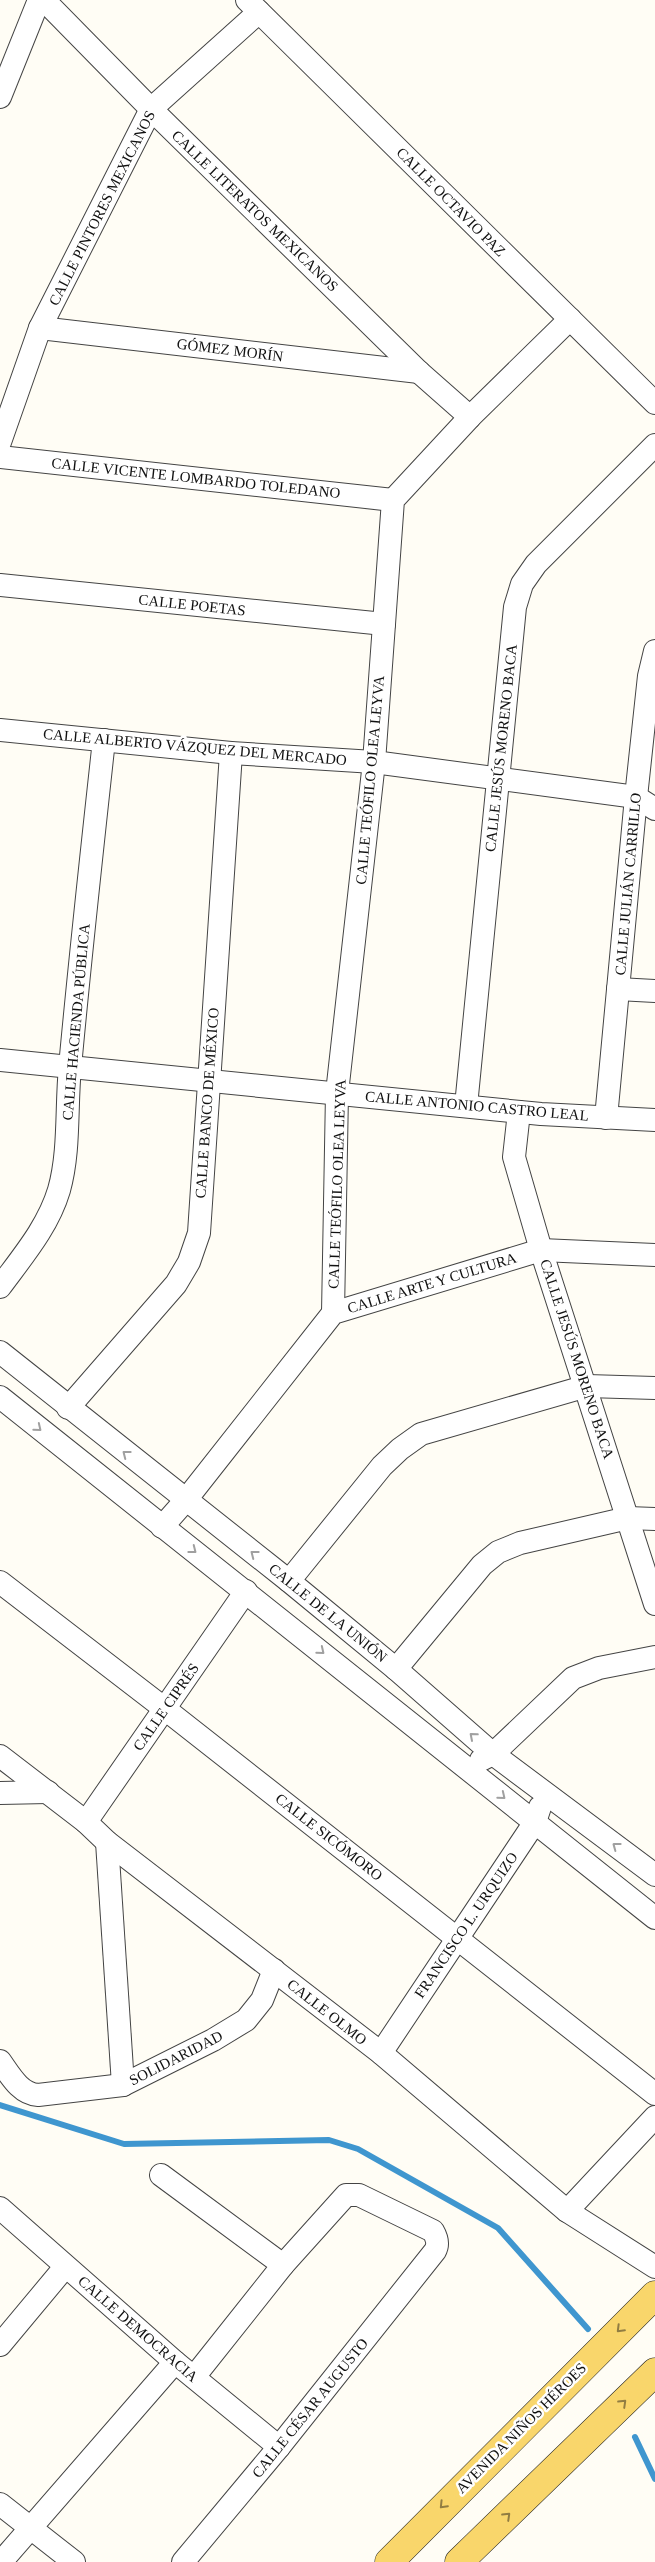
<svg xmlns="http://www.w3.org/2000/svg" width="655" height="2562" font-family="Georgia,serif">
  <rect width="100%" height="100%" fill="#fffdf5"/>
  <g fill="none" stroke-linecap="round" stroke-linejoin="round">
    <g stroke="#3f96cf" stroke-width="6">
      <polyline points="0,2105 124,2144 329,2140 358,2149 498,2228 588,2329"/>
      <polyline points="635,2437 655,2479"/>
    </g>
    <g stroke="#444" stroke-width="24">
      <g id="minor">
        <polyline points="44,0 151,109 419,372 470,417"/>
        <polyline points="247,0 655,403"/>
        <polyline points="0,97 39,0"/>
        <polyline points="40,328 419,372"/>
        <polyline points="0,442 40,328 151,109 259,12"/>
        <polyline points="0,457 393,500"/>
        <polyline points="0,585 384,624"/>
        <polyline points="0,730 231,753 374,762 636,797 655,809"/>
        <polyline points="618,989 655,991"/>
        <polyline points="0,1060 541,1114 655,1120"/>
        <polyline points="466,1106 515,607 522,584 536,564 655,445"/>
        <polyline points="519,1112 514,1157 541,1250 655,1604"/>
        <polyline points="606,1118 636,797 649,676 655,651"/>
        <path d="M0,1287C22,1257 48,1227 59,1190C70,1151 66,1107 70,1067C80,958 92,849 104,740"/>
        <polyline points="333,1313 337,1093 374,762 393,500 470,417 570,319"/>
        <polyline points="0,1352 289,1581 396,1669 493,1754 655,1875"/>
        <polyline points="0,1397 655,1918"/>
        <polyline points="68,1408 176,1284 189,1262 199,1233 231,753"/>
        <polyline points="162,1527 185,1501 333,1313 541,1250 655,1255"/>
        <polyline points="289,1581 382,1466 400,1449 421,1434 587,1386 655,1388"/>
        <polyline points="0,1582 165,1709 655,2094"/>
        <polyline points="396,1669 482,1565 498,1552 520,1543 628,1518 655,1519"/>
        <polyline points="0,1756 86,1822 107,1842 381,2053 567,2211 655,2267"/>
        <polyline points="481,1760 493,1754 573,1678 599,1668 655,1657"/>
        <polyline points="0,1793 48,1792"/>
        <polyline points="86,1822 246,1591"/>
        <polyline points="107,1842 123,2085"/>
        <polyline points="381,2053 535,1822 540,1807"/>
        <path d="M0,2061C10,2075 20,2094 38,2095L123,2085L213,2040L246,2020L262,2000L274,1970"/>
        <polyline points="161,2175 283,2265"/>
        <polyline points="0,2208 175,2362 279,2447"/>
        <polyline points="567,2211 655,2117"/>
        <polyline points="0,2345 65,2267"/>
        <polyline points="0,2504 74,2562"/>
        <polyline points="1,2562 175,2362"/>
        <path d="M183,2562L279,2447L435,2251C439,2244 437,2238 433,2231L359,2195H346L283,2265L194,2377"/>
      </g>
    </g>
    <g stroke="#222" stroke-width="29">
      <g id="major">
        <polyline points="389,2562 655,2295"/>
        <polyline points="459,2562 655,2372"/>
      </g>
    </g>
    <use href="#minor" stroke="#fff" stroke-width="22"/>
    <use href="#major" stroke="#f9d66b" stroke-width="28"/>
  </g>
  <defs><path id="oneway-chevron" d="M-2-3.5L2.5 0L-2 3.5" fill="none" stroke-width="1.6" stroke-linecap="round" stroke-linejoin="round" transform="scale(1.25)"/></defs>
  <g stroke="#a0a0a0">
    <use href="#oneway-chevron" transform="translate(38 1428) rotate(39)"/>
    <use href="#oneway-chevron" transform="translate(126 1454) rotate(-142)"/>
    <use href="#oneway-chevron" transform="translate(193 1550) rotate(38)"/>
    <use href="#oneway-chevron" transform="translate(254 1554) rotate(-142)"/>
    <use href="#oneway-chevron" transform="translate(321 1651) rotate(39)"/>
    <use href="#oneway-chevron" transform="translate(473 1736) rotate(-139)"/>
    <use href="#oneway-chevron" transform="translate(502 1796) rotate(39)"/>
    <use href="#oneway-chevron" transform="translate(616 1846) rotate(-143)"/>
  </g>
  <g stroke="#917d42">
    <use href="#oneway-chevron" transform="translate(620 2329) rotate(135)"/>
    <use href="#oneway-chevron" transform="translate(623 2403) rotate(-44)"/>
    <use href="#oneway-chevron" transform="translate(443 2505) rotate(134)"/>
    <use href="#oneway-chevron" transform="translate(507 2516) rotate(-44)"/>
  </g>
  <g text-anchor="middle" stroke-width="5" stroke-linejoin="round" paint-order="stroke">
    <g font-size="15" fill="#111" stroke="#fff">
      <text transform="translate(451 202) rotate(45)" y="5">CALLE OCTAVIO PAZ</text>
      <text transform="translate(102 208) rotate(-63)" y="5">CALLE PINTORES MEXICANOS</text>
      <text transform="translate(255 211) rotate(44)" y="5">CALLE LITERATOS MEXICANOS</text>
      <text transform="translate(230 350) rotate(7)" y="5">GÓMEZ MORÍN</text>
      <text transform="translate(196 478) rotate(6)" y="5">CALLE VICENTE LOMBARDO TOLEDANO</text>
      <text transform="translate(192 605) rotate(6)" y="5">CALLE POETAS</text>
      <text transform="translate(195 747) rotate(5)" y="5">CALLE ALBERTO VÁZQUEZ DEL MERCADO</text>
      <text transform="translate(501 748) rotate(-84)" y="5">CALLE JESÚS MORENO BACA</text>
      <text transform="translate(370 780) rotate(-85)" y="5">CALLE TEÓFILO OLEA LEYVA</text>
      <text transform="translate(628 884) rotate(-85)" y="5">CALLE JULIÁN CARRILLO</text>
      <text transform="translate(76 1022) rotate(-85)" y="5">CALLE HACIENDA PÚBLICA</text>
      <text transform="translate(207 1103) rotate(-86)" y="5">CALLE BANCO DE MÉXICO</text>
      <text transform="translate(477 1106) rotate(5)" y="5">CALLE ANTONIO CASTRO LEAL</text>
      <text transform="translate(337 1184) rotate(-88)" y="5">CALLE TEÓFILO OLEA LEYVA</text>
      <text transform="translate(432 1283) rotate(-17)" y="5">CALLE ARTE Y CULTURA</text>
      <text transform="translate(577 1359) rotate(72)" y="5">CALLE JESÚS MORENO BACA</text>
      <text transform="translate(328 1613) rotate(39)" y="5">CALLE DE LA UNIÓN</text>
      <text transform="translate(166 1707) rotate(-55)" y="5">CALLE CIPRÉS</text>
      <text transform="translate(329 1837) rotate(38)" y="5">CALLE SICÓMORO</text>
      <text transform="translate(466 1925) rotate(-56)" y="5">FRANCISCO L. URQUIZO</text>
      <text transform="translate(327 2012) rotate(38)" y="5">CALLE OLMO</text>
      <text transform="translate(176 2058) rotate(-27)" y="5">SOLIDARIDAD</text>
      <text transform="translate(138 2329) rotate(41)" y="5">CALLE DEMOCRACIA</text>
      <text transform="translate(310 2408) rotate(-51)" y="5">CALLE CÉSAR AUGUSTO</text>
      <text transform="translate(521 2428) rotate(-45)" y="5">AVENIDA NIÑOS HÉROES</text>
    </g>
  </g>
</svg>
